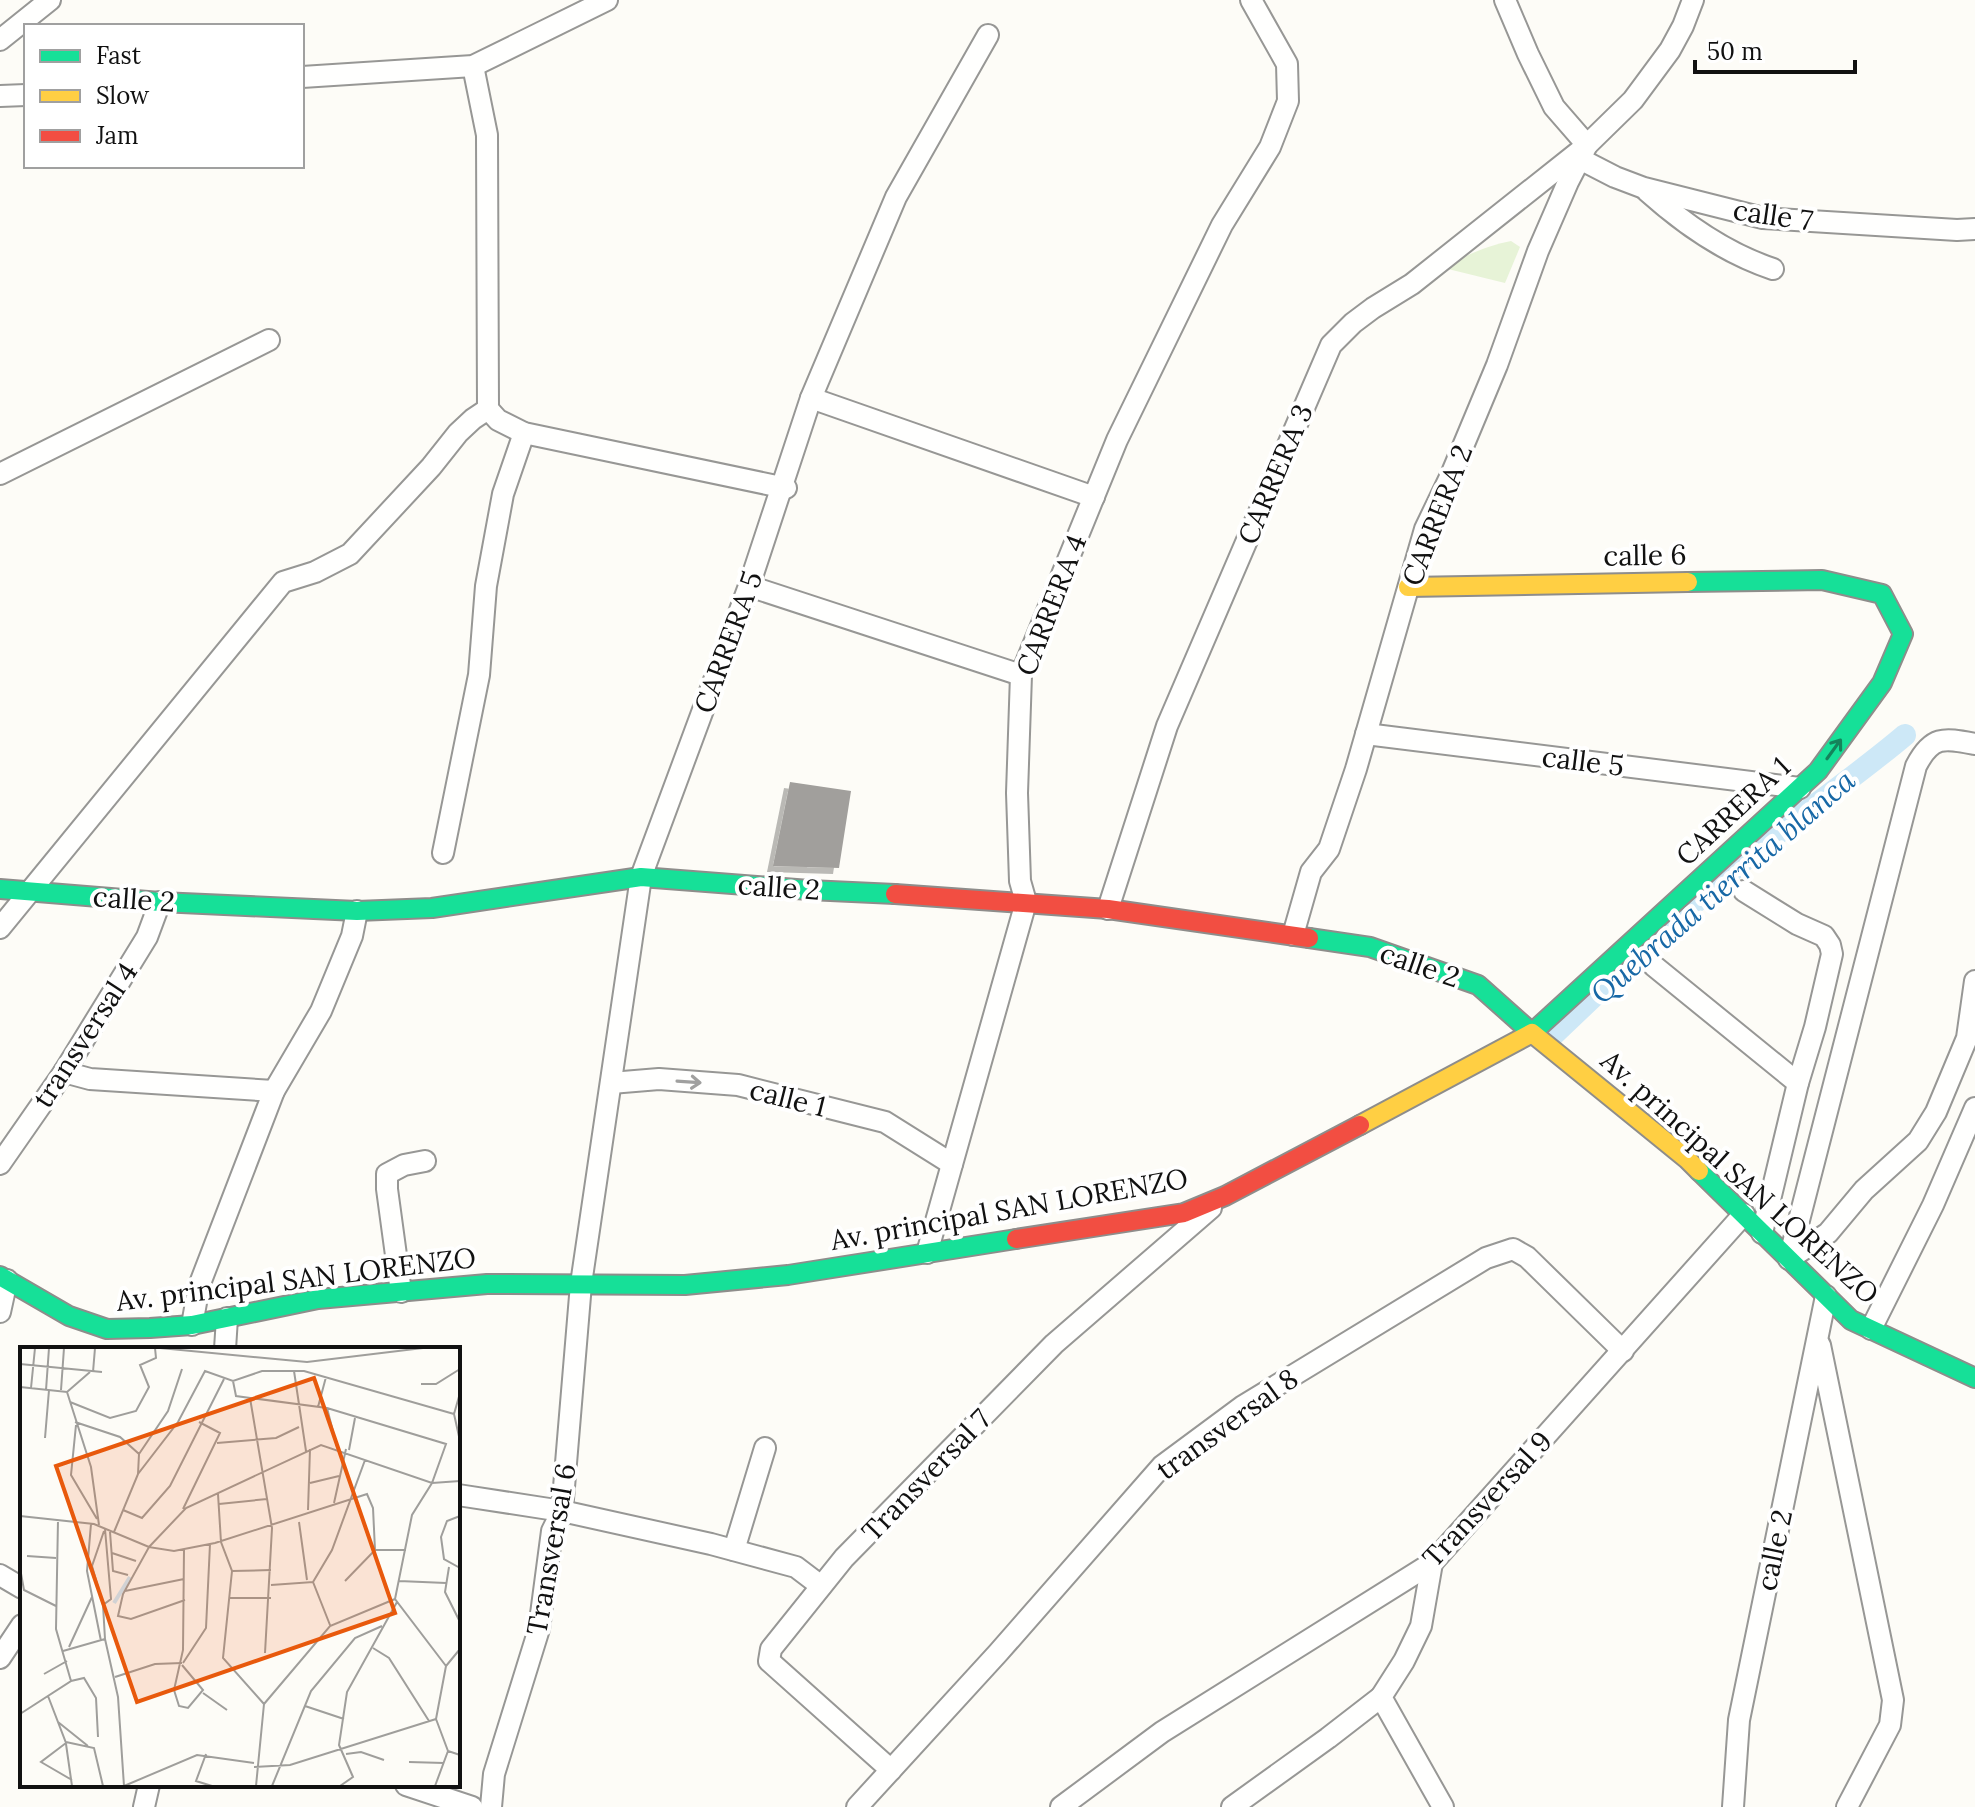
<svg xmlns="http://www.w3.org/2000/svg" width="1975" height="1807" font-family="Lora,serif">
  <defs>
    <filter id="shadow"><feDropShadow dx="-6" dy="6" stdDeviation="0" flood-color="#0004"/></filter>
  </defs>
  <rect width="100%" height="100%" fill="#fdfcf7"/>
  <path fill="#e7f3d7" d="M1511,241L1520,247L1505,283L1448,269L1447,266C1466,255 1489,245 1511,241Z"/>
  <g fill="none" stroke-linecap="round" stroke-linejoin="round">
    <path stroke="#cde8f7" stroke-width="22" d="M1545,1043C1615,976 1685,908 1761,847C1808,808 1858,775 1905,735"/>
  </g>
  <polygon fill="#a19f9c" filter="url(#shadow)" points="790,782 851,791 839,868 773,866"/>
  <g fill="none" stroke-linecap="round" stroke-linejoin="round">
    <g stroke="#979795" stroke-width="24">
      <g id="street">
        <polyline points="1505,0 1528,54 1554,107 1587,145"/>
        <polyline points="0,40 50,0"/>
        <polyline points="473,66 487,135 488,409 498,420 524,433 786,488"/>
        <polyline points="302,77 473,66 607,0"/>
        <polyline points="0,96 26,95"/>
        <polyline points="1580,159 1615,177 1644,188 1763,218 1957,230 1975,229"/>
        <path d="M1647,191C1685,225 1725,253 1773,269"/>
        <polyline points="811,398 1094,497"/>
        <polyline points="0,474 269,340"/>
        <polyline points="749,586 1021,675"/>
        <polyline points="1366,734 1800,788"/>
        <polyline points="443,853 479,675 486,586 503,494 524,433"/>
        <polyline points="1744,891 1797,924 1824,936 1830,945 1832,954 1815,1027 1798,1083 1762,1233"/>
        <polyline points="1108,909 1167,726 1331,345 1353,323 1373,308 1412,284 1581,150"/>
        <polyline points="0,928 283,582 315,572 350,554 431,467 458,433 473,419 488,409"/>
        <polyline points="1293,935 1311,872 1329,849 1356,769 1425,529 1451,475 1497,365 1538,251 1568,182 1587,145 1633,100 1670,50 1683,26 1693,0"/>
        <polyline points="1654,966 1798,1083"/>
        <polyline points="64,1072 90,1079 274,1091"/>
        <polyline points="611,1083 659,1079 738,1085 885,1122 952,1164"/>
        <polyline points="0,1164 64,1072 147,937 160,902"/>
        <polyline points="927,1253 1026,902 1020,881 1017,793 1021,675 1117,440 1222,225 1270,147 1288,101 1287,64 1251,0"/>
        <path d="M1789,1259L1916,766C1932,735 1944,738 1975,744"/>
        <polyline points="1789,1259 1828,1233 1864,1190 1918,1141 1936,1112 1967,1038 1975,981"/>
        <polyline points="401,1292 387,1189 387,1174 404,1165 425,1161"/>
        <polyline points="0,1312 7,1280"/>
        <polyline points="192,1325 199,1286 274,1091 321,1011 352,936 357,911"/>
        <polyline points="1871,1329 1933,1205 1975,1108"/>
        <polyline points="1820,1345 1893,1700 1890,1725 1847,1807"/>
        <polyline points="225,1349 227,1318"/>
        <polyline points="458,1495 562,1511 711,1544 796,1567 821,1586"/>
        <polyline points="734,1550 765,1448"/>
        <polyline points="1432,1563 1421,1626 1404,1661 1381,1697 1443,1807"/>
        <polyline points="0,1575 22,1588"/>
        <polyline points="0,1658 22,1625"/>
        <polyline points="891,1770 769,1661 771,1649 844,1558 1054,1344 1211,1208"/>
        <polyline points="406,1785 472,1807"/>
        <polyline points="144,1807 149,1785"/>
        <polyline points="491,1807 494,1774 539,1629 552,1531 562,1511 581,1284 641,877 749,586 811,398 896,197 988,35"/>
        <polyline points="857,1807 998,1653 1162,1466 1243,1406 1486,1258 1513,1249 1527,1257 1623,1351"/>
        <polyline points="1061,1807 1162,1732 1432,1563 1744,1214"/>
        <polyline points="1232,1807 1328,1738 1381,1697"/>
        <polyline points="1733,1807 1739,1720 1826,1296"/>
      </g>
    </g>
    <g stroke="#8e8d8b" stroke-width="22">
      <g id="fast">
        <polyline points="0,889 160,902 357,911 432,908 641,877 809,890 895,894"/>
        <polyline points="1309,938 1370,947 1478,985 1532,1033 1818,771 1882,683 1903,634 1882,594 1822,580 1688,582"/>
        <polyline points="1699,1171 1851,1320 1975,1378"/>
        <polyline points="0,1276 69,1316 107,1329 150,1328 192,1325 318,1299 487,1284 685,1285 788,1275 1016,1239"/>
      </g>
    </g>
    <g stroke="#8e8d8b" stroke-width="22">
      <g id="slow">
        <polyline points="1408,587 1688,582"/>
        <polyline points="1360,1125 1532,1033 1687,1159 1699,1171"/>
      </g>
    </g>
    <g stroke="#8e8d8b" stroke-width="22">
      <g id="jam">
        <polyline points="895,894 1108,909 1309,938"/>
        <polyline points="1016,1239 1184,1213 1225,1196 1360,1125"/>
      </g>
    </g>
    <use href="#street" stroke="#fffffe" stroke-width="20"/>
    <use href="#fast" stroke="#16e098" stroke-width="18"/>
    <use href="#slow" stroke="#ffcf43" stroke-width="18"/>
    <use href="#jam" stroke="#f24e42" stroke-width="18"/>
  </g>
  <defs><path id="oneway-shaft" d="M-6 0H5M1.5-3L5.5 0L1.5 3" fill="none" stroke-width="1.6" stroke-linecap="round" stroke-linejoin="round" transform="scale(2)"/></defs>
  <use stroke="#14835b" href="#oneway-shaft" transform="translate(1834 749) rotate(-54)"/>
  <use stroke="#a0a09f" href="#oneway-shaft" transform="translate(689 1082) rotate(4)"/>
  <g text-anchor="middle" stroke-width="8" stroke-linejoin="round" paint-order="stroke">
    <g font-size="28" fill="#111" stroke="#fff">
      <text transform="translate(1773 215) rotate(8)" y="10">calle 7</text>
      <text transform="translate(1275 474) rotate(-67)" y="10">CARRERA 3</text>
      <text transform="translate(1437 515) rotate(-69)" y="10">CARRERA 2</text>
      <text transform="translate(1645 555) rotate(-1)" y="10">calle 6</text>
      <text transform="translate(1051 605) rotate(-69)" y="10">CARRERA 4</text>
      <text transform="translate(728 642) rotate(-70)" y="10">CARRERA 5</text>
      <text transform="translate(1583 761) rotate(7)" y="10">calle 5</text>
      <text transform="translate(1733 811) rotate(-43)" y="10">CARRERA 1</text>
      <text transform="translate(779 887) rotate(4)" y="10">calle 2</text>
      <text transform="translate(134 899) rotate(4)" y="10">calle 2</text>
      <text transform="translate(1420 965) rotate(19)" y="10">calle 2</text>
      <text transform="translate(85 1035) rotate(-57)" y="10">transversal 4</text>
      <text transform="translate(788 1098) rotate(14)" y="10">calle 1</text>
      <text transform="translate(1740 1177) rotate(42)" y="10">Av. principal SAN LORENZO</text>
      <text transform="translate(1009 1209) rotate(-10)" y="10">Av. principal SAN LORENZO</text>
      <text transform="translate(296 1279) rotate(-7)" y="10">Av. principal SAN LORENZO</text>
      <text transform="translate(1227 1424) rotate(-36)" y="10">transversal 8</text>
      <text transform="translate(926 1475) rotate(-46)" y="10">Transversal 7</text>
      <text transform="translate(1487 1499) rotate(-47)" y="10">Transversal 9</text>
      <text transform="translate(551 1549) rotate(-80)" y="10">Transversal 6</text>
      <text transform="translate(1774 1550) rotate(-78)" y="10">calle 2</text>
    </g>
    <g font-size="30" font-style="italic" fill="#1768a6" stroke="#fff">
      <text transform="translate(1723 887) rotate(-41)" y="10">Quebrada tierrita blanca</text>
    </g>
  </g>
  <g transform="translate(20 1347)">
    <rect width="440" height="440" fill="#fdfcf7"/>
    <path fill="none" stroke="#cde8f7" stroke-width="4" d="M94,256L110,230"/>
    <path fill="none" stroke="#9f9e9b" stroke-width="2" d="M140,1L287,15L403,1M0,17L82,25M274,24L286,104M73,25L75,1M213,34L216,49L307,61L426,97L412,136L392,168L375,252L426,319M401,37H416L440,22M0,40L47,45L70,25M11,41L15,1M26,43L29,1M41,43L44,1M47,45L71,120L79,178M440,46L434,67L440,94M230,51L252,181L245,306M50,55L90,71L116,64L129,40L120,18L136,11L135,1M298,60L306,30M307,61L317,100M55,75L100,90L119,107L118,127M56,78L51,128L77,172M25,91L29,43M197,96L256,91L279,80M329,103L335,71M119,107L148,64L162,22M290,136L319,129M198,147L201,195L212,224L203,311L244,357M314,156L326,102M199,157L247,152M163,162L200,86L179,75M103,163L122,171L150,139L204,32M288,163L290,102M0,169L74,177L129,200L166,161L301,98L412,136L440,134M440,169L427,174L421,190L424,212L440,221M279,175L287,233M71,177L67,224L81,294M90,185L93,224L108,228M94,185L118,127L158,75L185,24L213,34L242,24H284L434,67M92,206L116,214M7,209L36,211M429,220L425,245L440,275M0,221L4,243L36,259M212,224L251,223M325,234L355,203H386M379,234L426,236M293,235L312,203L345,113M251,238L293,235L310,278M105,244L164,232M210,251H251M165,253L111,272L98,269L103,247L129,200L154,204L195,196L347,147L353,161L355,203M83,258L72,219L84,184M85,292L98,350L104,439M49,300L72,250M353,301L369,311L409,374M440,302L426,319L416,372L428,404L440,408M43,304L85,292L83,258L91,252L85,182M163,316L186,281L190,197M162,318L183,343L168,361L159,359L154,343L163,303L164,202M24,327L47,314M95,330L135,317L162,316M51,334L64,331L76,351L78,390M183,346L207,363M28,349L46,396L21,415L52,433M244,357L310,279L375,252M285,359L324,372M0,367L51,334L36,282L38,173M38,375L68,399M46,395L74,401L83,439M46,397L52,439M186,407L176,434L192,439M326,407L341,405L364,413M389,415L424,416M234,420L270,418L416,372M104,439L177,408L234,416M236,439L244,357M252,439L291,344L335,291L362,279M320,439L333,430L319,398L327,345L377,255M415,439L428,404"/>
    <path fill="#e8590c" fill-opacity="0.15" stroke="#e8590c" stroke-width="4" d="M294,31L375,266L117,355L36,119Z"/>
    <rect width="440" height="440" fill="none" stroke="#111" stroke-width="4"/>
  </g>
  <rect x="24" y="24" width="280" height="144" fill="#ffffff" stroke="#a0a0a0" stroke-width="2"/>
  <rect x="40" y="50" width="40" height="12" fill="#16e098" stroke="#a0a0a0" stroke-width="2"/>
  <text x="96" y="64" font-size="24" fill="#111111">Fast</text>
  <rect x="40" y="90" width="40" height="12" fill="#ffcf43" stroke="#a0a0a0" stroke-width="2"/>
  <text x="96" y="104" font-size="24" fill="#111111">Slow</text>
  <rect x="40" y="130" width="40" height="12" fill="#f24e42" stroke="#a0a0a0" stroke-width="2"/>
  <text x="96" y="144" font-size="24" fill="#111111">Jam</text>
  <path d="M1695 60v12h160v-12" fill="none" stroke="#111111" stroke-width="4"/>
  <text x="1707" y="60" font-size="24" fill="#111111" stroke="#ffffff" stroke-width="6" paint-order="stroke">50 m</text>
</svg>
